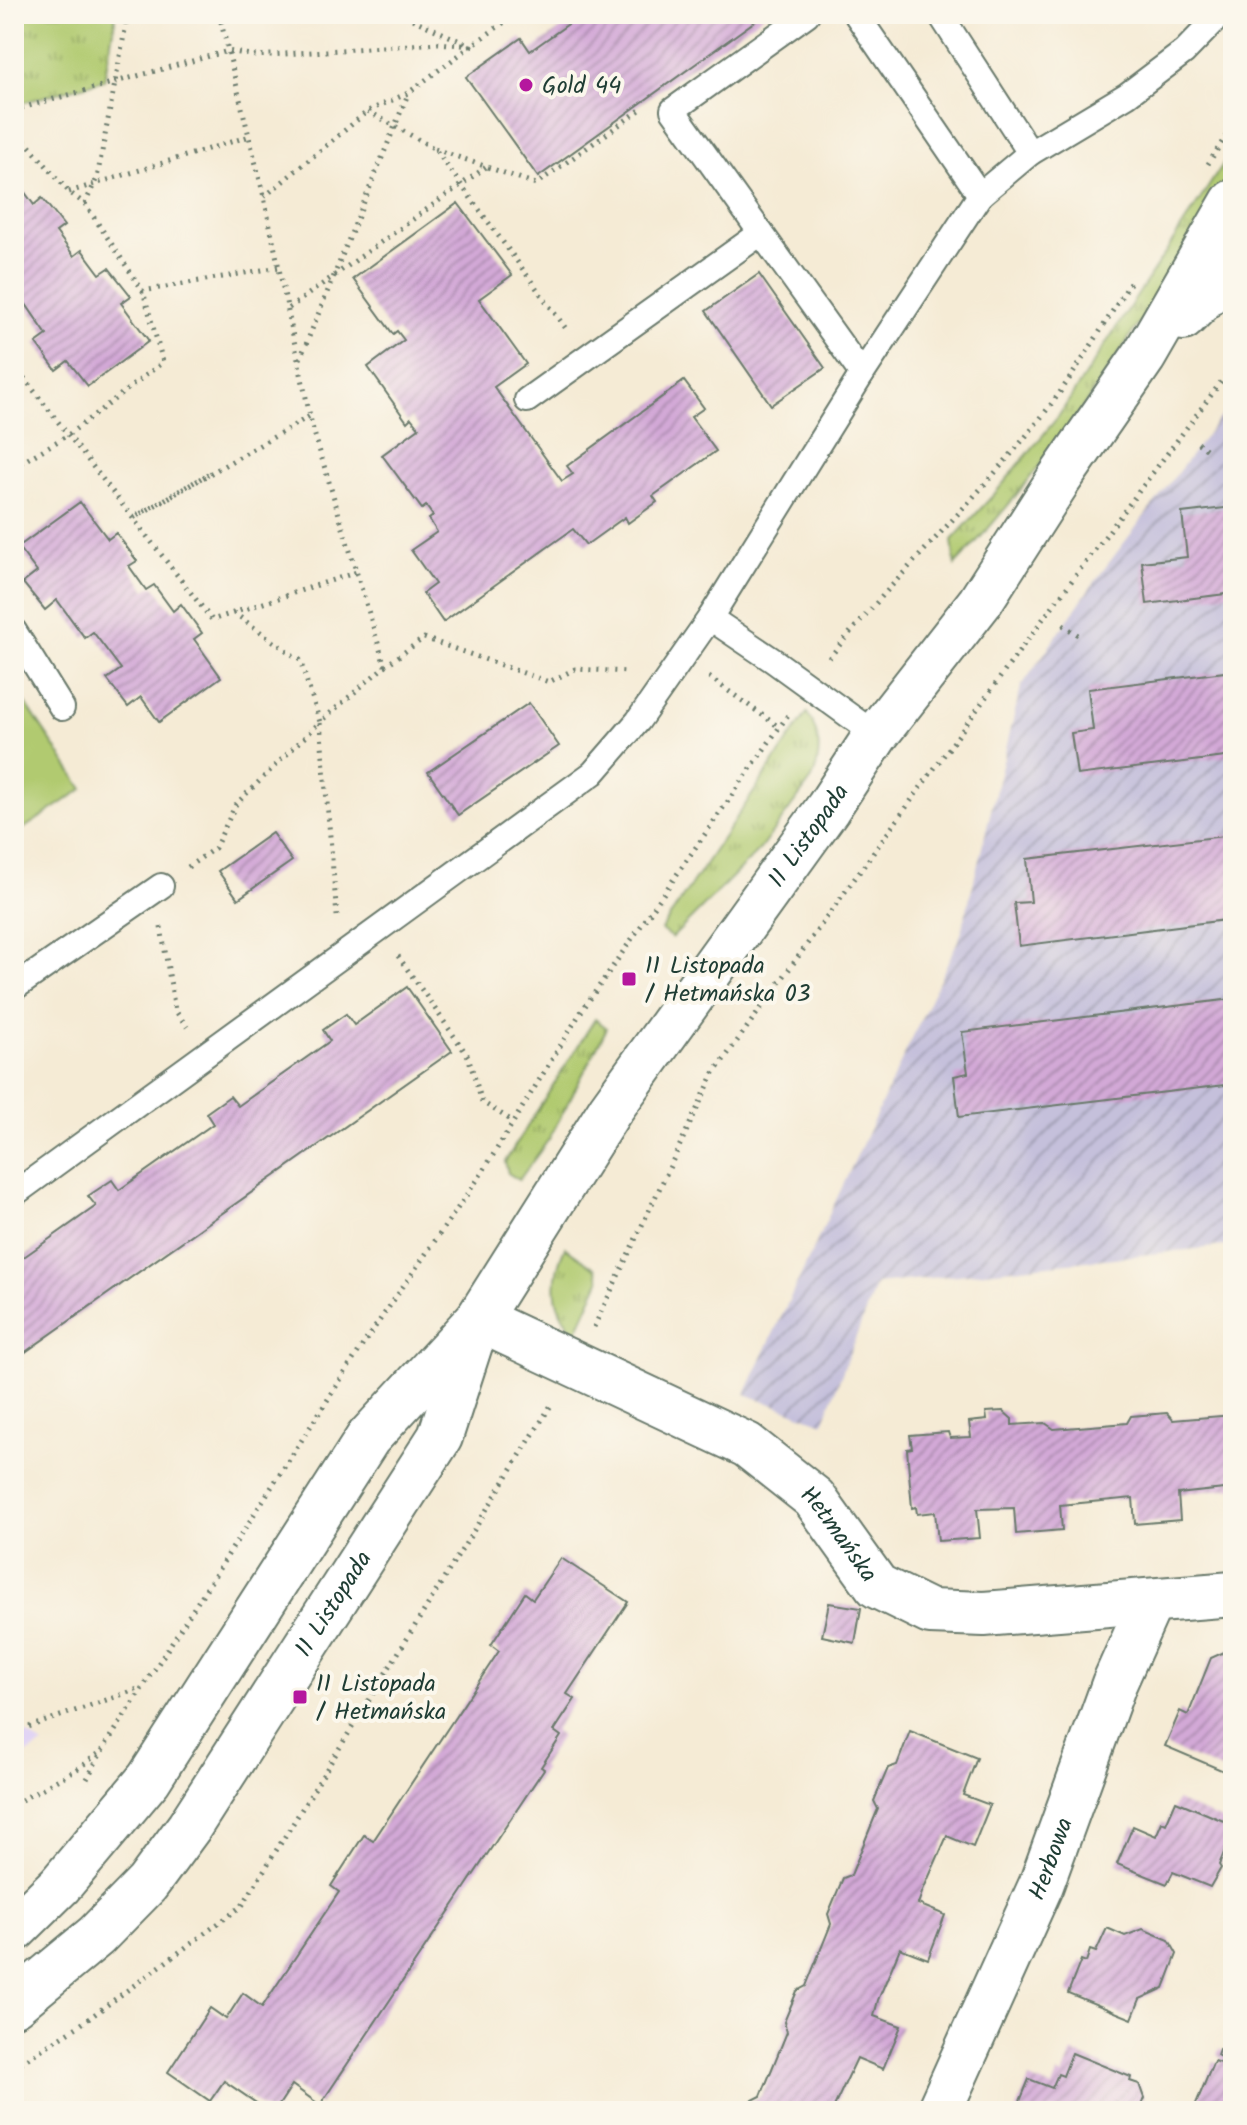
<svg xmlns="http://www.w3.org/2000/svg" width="1247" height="2125" font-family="Kalam,sans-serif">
  <defs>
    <pattern id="industrial-furrows" width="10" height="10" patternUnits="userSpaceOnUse" patternTransform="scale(2)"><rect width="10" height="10" fill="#c5c0db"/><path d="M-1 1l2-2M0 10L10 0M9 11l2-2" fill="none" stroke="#9f9db2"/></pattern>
    <pattern id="grass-tufts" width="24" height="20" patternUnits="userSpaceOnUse" patternTransform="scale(2)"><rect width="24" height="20" fill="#b1ca6f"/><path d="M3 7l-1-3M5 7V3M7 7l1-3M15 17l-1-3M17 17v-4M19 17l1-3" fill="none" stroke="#8fa55c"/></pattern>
    <pattern id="building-hatch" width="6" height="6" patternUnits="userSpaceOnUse" patternTransform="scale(2)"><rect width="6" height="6" fill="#d3a9d7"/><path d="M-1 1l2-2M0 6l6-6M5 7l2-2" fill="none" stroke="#ab8baf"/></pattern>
  </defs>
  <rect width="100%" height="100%" fill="#fbf7ec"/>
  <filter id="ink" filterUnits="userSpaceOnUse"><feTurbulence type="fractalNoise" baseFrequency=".0125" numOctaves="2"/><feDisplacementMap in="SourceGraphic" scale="16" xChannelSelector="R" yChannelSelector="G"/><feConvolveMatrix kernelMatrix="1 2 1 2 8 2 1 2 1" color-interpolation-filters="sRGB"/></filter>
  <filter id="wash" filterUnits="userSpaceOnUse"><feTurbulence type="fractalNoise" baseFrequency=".006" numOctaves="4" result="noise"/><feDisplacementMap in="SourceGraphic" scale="32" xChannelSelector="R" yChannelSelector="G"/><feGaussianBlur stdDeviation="1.8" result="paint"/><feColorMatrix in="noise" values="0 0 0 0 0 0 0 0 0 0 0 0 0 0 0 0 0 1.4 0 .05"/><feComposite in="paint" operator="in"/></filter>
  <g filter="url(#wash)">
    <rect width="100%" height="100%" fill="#f5ebd5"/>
    <polygon fill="#e1d4f4" points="14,1726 43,1745 14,1761"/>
    <polygon fill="url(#industrial-furrows)" points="1233,400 1233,1245 876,1284 823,1423 745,1394 961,934 1021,687 1092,585"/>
    <g fill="url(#grass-tufts)" stroke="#688452" stroke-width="2">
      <polygon points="14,14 116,14 104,80 14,105"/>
      <path d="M1233,149V177C1146,310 1066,449 955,565L952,540L997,491L1058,417Z"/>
      <path d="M807,713C821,735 822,755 812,779L760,849L672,938L661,930Z"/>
      <polygon points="595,1019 607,1028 549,1139 519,1180 508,1173 505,1162"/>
      <path d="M565,1247L596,1269L600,1280L576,1333C550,1308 551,1278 565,1247Z"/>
    </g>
    <polygon fill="#b1ca6f" stroke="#688452" stroke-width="2" points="14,686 83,789 14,835"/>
    <g id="blocks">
      <g fill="url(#building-hatch)">
        <polygon points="565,14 765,14 538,177 466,77 521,38 530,51 571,22"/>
        <polygon points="14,177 34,205 42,198 64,226 56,232 74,256 82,250 100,274 109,268 131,296 121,303 149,341 88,386 68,361 56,370 36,343 47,335 21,297 14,302"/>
        <polygon points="458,203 512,275 479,299 526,364 494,387 562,481 573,474 567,466 684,381 704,408 691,417 716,451 653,496 657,502 628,523 625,517 586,545 573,529 443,622 423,593 435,584 411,550 437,532 429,519 433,516 426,506 422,509 382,455 419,428 411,418 407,422 368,367 404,340 397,331 393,334 353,279"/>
        <polygon points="759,274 825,368 771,405 706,311"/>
        <polygon points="80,502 108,539 116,533 137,561 129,566 146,590 154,585 173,611 181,604 202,633 194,639 221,677 159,722 141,697 128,707 107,679 121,669 93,632 85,638 57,600 45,610 23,583 37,572 18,547"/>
        <polygon points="1233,507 1233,593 1147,604 1142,562 1187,557 1182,513"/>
        <polygon points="1233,671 1233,756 1077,775 1071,733 1093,730 1088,689"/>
        <polygon points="529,703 559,746 458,815 428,772"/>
        <polygon points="272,833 292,861 238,899 218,871"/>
        <polygon points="1233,835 1233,919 1019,946 1014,903 1031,902 1027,859"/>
        <polygon points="407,987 452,1051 14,1360 14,1264 96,1206 88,1196 112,1180 119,1190 213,1124 206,1113 230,1096 238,1106 330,1041 323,1030 346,1014 354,1025"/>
        <polygon points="1233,999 1233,1084 959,1117 954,1076 968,1073 962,1032"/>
        <polygon points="1003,1411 1012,1419 1012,1425 1045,1423 1054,1429 1127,1423 1131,1416 1167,1413 1173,1420 1233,1415 1233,1488 1178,1494 1180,1520 1135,1524 1133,1498 1060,1505 1062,1530 1016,1534 1014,1508 977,1509 980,1538 938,1541 935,1512 917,1514 916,1507 912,1508 907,1449 912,1448 910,1435 948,1432 950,1438 971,1437 969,1422 987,1420 986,1412"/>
        <polygon points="561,1558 628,1602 567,1694 575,1699 554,1731 561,1736 541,1767 544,1769 320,2105 292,2085 275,2111 268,2111 224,2081 210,2101 168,2072 210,2008 226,2019 243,1993 262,2007 339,1892 331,1886 364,1835 373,1841 499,1651 491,1645 525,1593 533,1599"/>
        <polygon points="829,1603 861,1608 855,1643 822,1636"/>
        <polygon points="1233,1648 1233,1775 1165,1746 1180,1711 1188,1715 1211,1658"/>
        <polygon points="910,1731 977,1758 963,1795 990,1805 973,1847 947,1836 923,1890 918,1904 945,1915 928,1959 900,1948 878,2000 874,2016 901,2026 883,2069 857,2058 832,2111 747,2111 751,2101 761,2096 787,2032 784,2022 797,1991 806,1986 831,1924 828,1914 843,1878 851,1875 878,1809 874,1801 888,1768 897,1765"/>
        <polygon points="1176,1801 1233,1825 1233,1831 1219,1865 1221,1868 1210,1887 1173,1872 1167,1884 1117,1864 1133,1826 1156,1836 1162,1822 1166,1824"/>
        <polygon points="1107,1928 1125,1936 1143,1929 1169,1940 1177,1954 1164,1988 1140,1999 1132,2019 1068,1993 1081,1960 1086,1962 1090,1950 1096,1952"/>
        <polygon points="1219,2049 1233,2055 1233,2111 1193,2111 1214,2061 1220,2063 1222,2058 1217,2055"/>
        <polygon points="1072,2053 1131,2077 1130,2081 1139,2084 1144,2098 1139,2111 1016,2111 1029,2079 1052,2088 1058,2074 1063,2076"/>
      </g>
    </g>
  </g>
  <g filter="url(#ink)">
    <use href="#blocks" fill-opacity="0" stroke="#6a7a6c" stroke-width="2"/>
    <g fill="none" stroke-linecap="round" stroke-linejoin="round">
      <g stroke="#6a7a6c" stroke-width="28">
        <g id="service">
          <polyline points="856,14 980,195"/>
          <polyline points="1030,153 1127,95 1184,52 1221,14"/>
          <polyline points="761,233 673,110 807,14"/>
          <polyline points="527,400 761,233 862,374"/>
          <polyline points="710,618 774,661 876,735"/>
          <polyline points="14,631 62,708"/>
          <polyline points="14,988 161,886"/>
          <polyline points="14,1194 593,773 638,721 710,618 862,374 980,195 1030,153 940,14"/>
        </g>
      </g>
      <g stroke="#6a7a6c" stroke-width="48">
        <g id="minor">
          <path id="s1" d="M478,1319L747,1445L814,1498L877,1586L930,1612L984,1614L1233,1594"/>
          <path id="s2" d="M939,2111L1041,1885L1114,1684L1151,1601"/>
        </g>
      </g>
      <g stroke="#6a7a6c" stroke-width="48">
        <g id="tertiary">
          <polyline points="1183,318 1233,268"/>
          <path id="s3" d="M14,1930L60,1885L149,1779L368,1438L478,1319L610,1110L828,808L876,735L980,602L1059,479L1144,356L1233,202"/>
          <path id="s4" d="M14,2004L96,1936L147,1884L189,1827L440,1437L474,1332"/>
        </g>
      </g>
      <g stroke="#6a7a6c" stroke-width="5" stroke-dasharray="2 6" stroke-linecap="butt">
        <polyline points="219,14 264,197 312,426 385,666 320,722 337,916"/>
        <polyline points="14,110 228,51 256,56 438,43 471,46 516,14"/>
        <polyline points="368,111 435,149 567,330"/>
        <polyline points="14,128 69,192 85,204 143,291 279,267"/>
        <polyline points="435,149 536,184 640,110"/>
        <polyline points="1208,164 1233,125"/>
        <polyline points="69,192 250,136"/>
        <polyline points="264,197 368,111 408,93 471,46 401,14"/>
        <polyline points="85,204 97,178 128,14"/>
        <polyline points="289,308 486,167"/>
        <polyline points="300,359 408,94"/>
        <polyline points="14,365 212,620 357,572"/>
        <polyline points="1198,443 1210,452"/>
        <polyline points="14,467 68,435 163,362 143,291"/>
        <polyline points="208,474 133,518 310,416"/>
        <polyline points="1063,625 1078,635"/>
        <path d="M829,658C898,573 979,498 1046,411C1077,371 1103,326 1130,283"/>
        <polyline points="385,666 424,638 549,682 575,669 629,672"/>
        <polyline points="709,677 779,727"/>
        <polyline points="188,867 215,848 236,804 320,722 300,660 234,613"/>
        <polyline points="161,927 175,1010 187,1027"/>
        <polyline points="398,956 468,1056 482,1102 514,1122"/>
        <polyline points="594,1327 714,1073 1028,639 1233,366"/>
        <polyline points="14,1732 141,1688"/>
        <polyline points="87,1779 102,1751 366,1340 482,1173 581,1012 788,715"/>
        <polyline points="14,1804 77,1769 98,1754"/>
        <polyline points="14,2067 80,2025 242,1906 553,1402"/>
      </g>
      <use href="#service" stroke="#fff" stroke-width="24"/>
      <use href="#minor" stroke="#fff" stroke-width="44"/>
      <use href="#tertiary" stroke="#fff" stroke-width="44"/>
    </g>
  </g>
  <g fill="#b5179e" stroke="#fbf7ec" stroke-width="3">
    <circle cx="526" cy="85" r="8"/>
    <rect x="621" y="971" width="16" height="16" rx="4"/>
    <rect x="292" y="1689" width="16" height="16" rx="4"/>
  </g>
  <g text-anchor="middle" stroke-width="8" stroke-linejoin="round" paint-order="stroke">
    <g font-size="24" fill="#1f3d34" stroke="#fbf7ec" text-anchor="start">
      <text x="542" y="93">Gold 44</text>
      <text x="645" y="973">11 Listopada<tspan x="645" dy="28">/ Hetmańska 03</tspan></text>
      <text x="316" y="1691">11 Listopada<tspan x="316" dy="28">/ Hetmańska</tspan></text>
    </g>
    <g font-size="24" fill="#1f3d34" stroke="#fbf7ec">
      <text dy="8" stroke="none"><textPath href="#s3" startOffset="1356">11 Listopada</textPath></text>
      <text dy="8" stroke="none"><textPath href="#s1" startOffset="426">Hetmańska</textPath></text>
      <text dy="8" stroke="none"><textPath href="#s4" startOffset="516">11 Listopada</textPath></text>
      <text dy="8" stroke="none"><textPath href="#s2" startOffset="276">Herbowa</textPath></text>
    </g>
  </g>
  <rect width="1247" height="2125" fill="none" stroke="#fbf7ec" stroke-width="48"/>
</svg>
